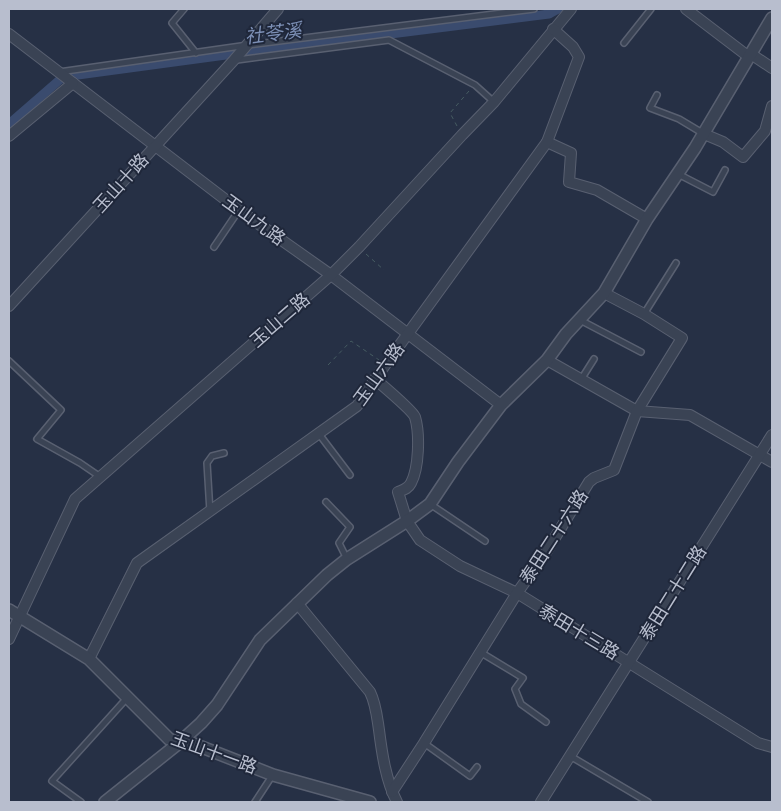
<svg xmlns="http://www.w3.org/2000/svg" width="781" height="811" font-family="Karla,'Noto Sans TC',sans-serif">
  <rect width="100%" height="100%" fill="#263045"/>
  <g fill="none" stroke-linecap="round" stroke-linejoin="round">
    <polyline stroke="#3a4b6e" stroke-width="9" points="9,124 63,77 248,52 549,14 558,9"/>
    <g stroke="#596071" stroke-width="8">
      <g id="service">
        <polyline points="184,9 172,23 196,53"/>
        <polyline points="624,43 651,9"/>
        <polyline points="237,60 389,40 475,85 494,102"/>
        <polyline points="59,72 248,45 534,9"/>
        <polyline points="657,95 650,108 679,119 704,134"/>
        <polyline points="678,174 713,192 725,170"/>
        <polyline points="214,247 239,210"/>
        <polyline points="644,314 676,263"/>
        <polyline points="580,320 641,352"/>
        <polyline points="9,361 61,410 37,439 80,463 99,476"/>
        <polyline points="582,378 594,359"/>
        <polyline points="319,434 350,475"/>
        <polyline points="326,502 350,527 339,543 347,559"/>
        <polyline points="430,504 485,541"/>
        <polyline points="210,512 207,463 212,456 224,453"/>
        <polyline points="480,652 523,678 515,689 521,704 546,722"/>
        <polyline points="424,743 470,776 477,767"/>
        <polyline points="570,756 648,802"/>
        <polyline points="81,802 52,781 127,698"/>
        <polyline points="255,802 272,776"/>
      </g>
    </g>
    <g stroke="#596071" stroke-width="12">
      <g id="minor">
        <polyline points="686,9 749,57"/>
        <polyline points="9,34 239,210 331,275 501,405"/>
        <polyline points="751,54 772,68"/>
        <polyline points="704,134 723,142 743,157 765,131 772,106"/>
        <polyline points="9,136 73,83"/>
        <polyline points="547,142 571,153 569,182 597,190 647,219"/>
        <polyline points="9,306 234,60 278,9"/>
        <polyline points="547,360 637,411 690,415 772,462"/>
        <path d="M375,379C383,386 412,410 415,417C420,434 419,468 411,483C408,489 403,490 398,492L407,521L420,540L460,566L517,593L758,743L772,747"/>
        <path d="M297,603L370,692C376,704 377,717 379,730C382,754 386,781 397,802"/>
        <polyline points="9,639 75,499 331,275 359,247 462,135 494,102 571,9"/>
        <polyline points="89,659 137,563 357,406 375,379 547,142 579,57 573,47 553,29"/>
        <polyline points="392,792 424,743 517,593 545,554 589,482 594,478 614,470 637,411 682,338 644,314 604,293"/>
        <polyline points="541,802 772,435"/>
      </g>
    </g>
    <g stroke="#596071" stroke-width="14">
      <g id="tertiary">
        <polyline points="9,610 89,659 169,739 179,743 194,744 273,775 370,802"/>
        <polyline points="105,802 179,743 201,723 217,705 260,640 327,575 347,559 407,521 430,504 458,462 501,405 547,360 566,334 604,293 647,219 695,148 772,18"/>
      </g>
    </g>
    <g stroke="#465c62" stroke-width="1" stroke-dasharray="4 4" stroke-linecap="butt">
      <polyline points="457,126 450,113 469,91"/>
      <polyline points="366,254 384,270"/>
      <polyline points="328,365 351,341 379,360"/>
    </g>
    <use href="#service" stroke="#3a4354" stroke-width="5"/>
    <use href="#minor" stroke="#3a4354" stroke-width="10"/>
    <use href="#tertiary" stroke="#3a4354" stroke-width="11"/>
  </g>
  <g text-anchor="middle" stroke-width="4" stroke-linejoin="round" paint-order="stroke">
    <g font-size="18" fill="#b8bece" stroke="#1f273a">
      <text transform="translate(121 183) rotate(-48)" y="6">玉山十路</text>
      <text transform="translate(254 220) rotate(36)" y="6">玉山九路</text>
      <text transform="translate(280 320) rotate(-41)" y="6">玉山二路</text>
      <text transform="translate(379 374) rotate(-54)" y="6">玉山六路</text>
      <text transform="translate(554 537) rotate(-57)" y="6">泰田二十六路</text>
      <text transform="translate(673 593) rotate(-58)" y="6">泰田二十二路</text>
      <text transform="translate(579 632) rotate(31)" y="6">泰田十三路</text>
      <text transform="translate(214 753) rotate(20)" y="6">玉山十一路</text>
    </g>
    <g font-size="19" font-style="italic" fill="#7d90b6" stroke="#1f273a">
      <text transform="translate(273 33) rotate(-7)" y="7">社苓溪</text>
    </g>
  </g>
  <rect width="781" height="811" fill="none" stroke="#b8bece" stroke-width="20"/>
</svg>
